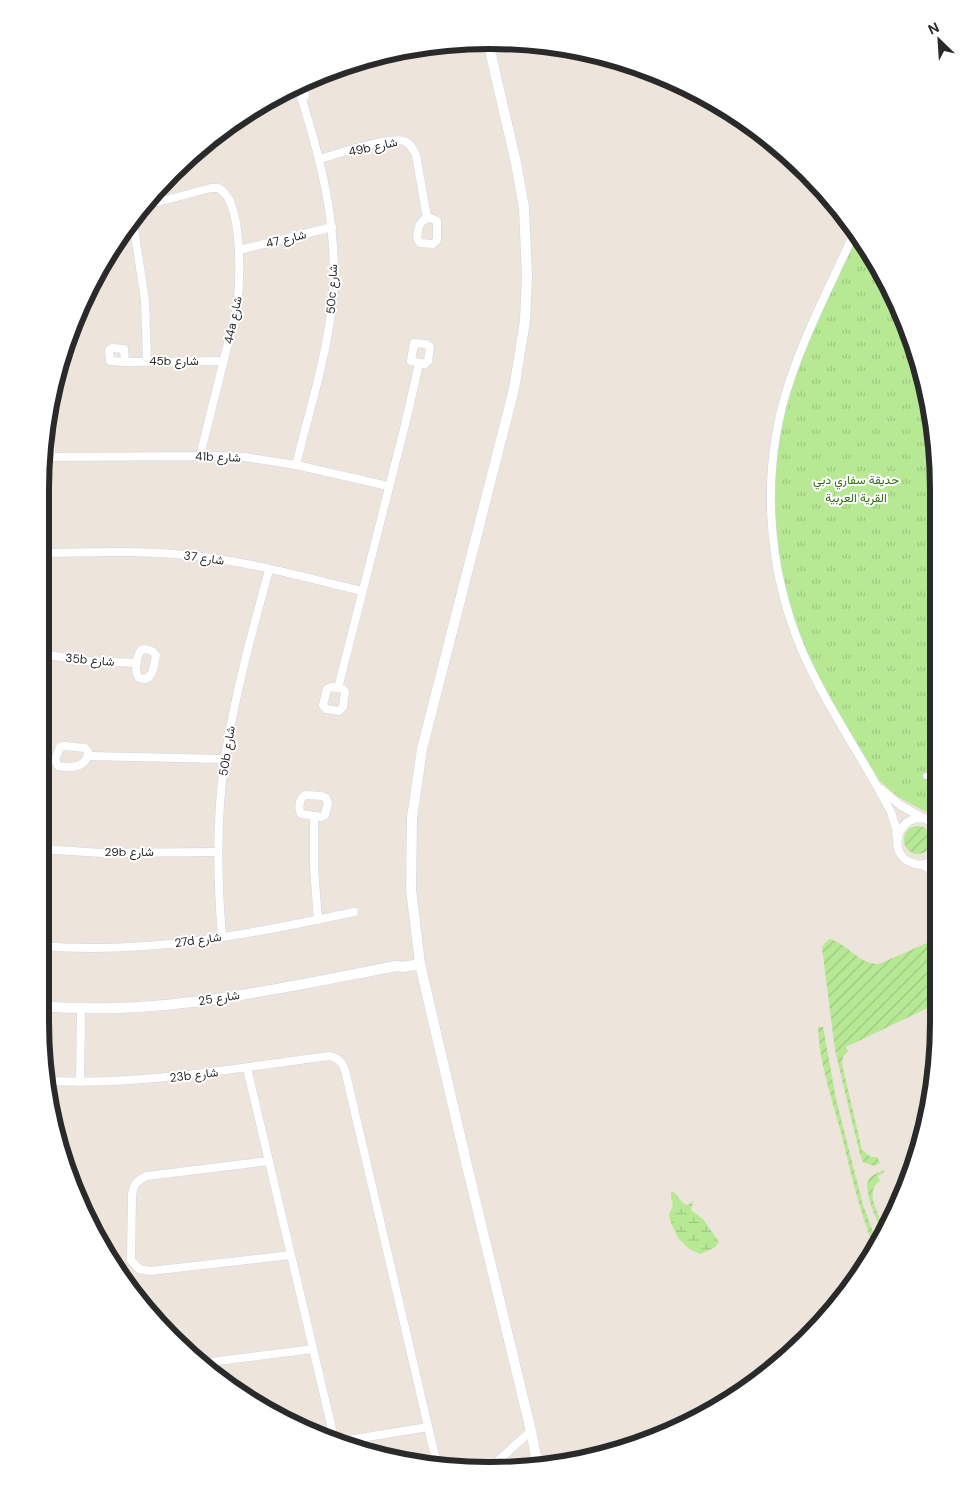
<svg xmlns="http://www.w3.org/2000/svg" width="979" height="1511" font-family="'DM Sans',Vazirmatn,sans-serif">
  <defs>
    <pattern id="grass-tufts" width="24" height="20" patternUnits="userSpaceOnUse" patternTransform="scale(1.25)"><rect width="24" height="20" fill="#b7e894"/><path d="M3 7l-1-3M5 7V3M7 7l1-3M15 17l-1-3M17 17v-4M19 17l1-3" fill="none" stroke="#9ec780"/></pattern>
    <pattern id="wetland-marsh" width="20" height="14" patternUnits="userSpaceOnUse" patternTransform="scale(1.25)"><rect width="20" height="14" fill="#b7e894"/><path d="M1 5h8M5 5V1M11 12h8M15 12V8" fill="none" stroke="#9ec780"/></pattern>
    <pattern id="garden-furrows" width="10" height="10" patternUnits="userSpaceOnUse" patternTransform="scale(1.25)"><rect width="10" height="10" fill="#b7e894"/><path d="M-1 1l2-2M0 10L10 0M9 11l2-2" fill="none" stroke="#9ec780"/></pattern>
  </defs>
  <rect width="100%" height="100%" fill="#ede4db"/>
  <polygon fill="url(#grass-tufts)" points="856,232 893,290 924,373 938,460 936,817 898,797 880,781 812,671 797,631 780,568 773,513 776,457 785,404 794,382 812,330"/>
  <polygon fill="url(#wetland-marsh)" points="671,1192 674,1192 684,1204 688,1205 693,1201 691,1210 703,1219 719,1242 714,1248 700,1254 689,1249 678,1238 671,1223 669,1214 673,1206 671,1197"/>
  <g fill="url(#garden-furrows)">
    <circle cx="918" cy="840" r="14"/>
    <path d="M830,939C849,945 858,964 879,964L936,939V1004L846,1047L848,1051L843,1056L842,1064L862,1150L871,1157H877L880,1163L874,1166L863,1162L860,1155L835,1050L822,948L825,943Z"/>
    <path d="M818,1027H823L836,1099L863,1205L876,1240L873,1244C858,1207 850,1168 840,1129C831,1095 819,1062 818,1027Z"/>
    <path d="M884,1170L885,1172L878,1176L880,1181C864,1190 878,1214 884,1227L882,1231C877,1221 864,1192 868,1181C870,1175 878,1173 884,1170Z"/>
  </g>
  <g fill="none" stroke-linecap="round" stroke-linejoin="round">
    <g stroke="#d0d6e4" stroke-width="7">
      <polyline id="pedestrian" points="926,776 937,774"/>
    </g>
    <g stroke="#d0d6e4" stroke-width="9">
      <g id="minor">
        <polyline points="303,82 305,96"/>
        <path d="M319,159C334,155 392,136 404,141C410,143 413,149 416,155L427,218"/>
        <path d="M143,206L211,188H218C244,200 240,282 237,307L200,456"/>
        <path d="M431,218L437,221V240L433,244L420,243L417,238C418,228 419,219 431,218Z"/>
        <polyline points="133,222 145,300 147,361"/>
        <path d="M855,231C833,280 807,329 790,380C760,468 766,567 803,653C828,709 863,758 891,812L896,828L897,837"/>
        <polyline points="239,250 332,227"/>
        <polygon points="414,343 426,344 430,347 428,361 425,364 411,361"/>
        <polygon points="112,348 124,349 125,362 110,361 109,350"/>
        <polyline points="125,362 223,361"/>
        <polyline points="51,456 52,403"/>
        <polyline points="44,457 214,456 244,457 296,465 388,486"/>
        <path d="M296,465C309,412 326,359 332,305C340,229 320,155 297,84"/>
        <path d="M43,553C94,552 145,550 195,556C251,562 307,578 362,591"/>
        <path d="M145,649L152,651L156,655C154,664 154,675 146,679L139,678C134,671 136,657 141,650Z"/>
        <polyline points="42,654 87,661 137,663"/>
        <polygon points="332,687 343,689 345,692 343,707 339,711 326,709 323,705 327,689"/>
        <polyline points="338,688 405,425 419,364"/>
        <path d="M64,746L85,748L88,751C88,768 71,768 58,766L55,760L60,747Z"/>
        <polyline points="88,756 225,759"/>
        <polyline points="881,789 900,805 923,818"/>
        <path d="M305,795L322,796L326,798L328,803L325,815L321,817L301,814C298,808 299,799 305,795Z"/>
        <polyline points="314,816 314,868 318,920"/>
        <polyline points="41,849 102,853 218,852"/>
        <path d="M936,858C930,863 923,866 915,864C879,855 904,799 936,825"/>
        <polyline points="921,865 936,872"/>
        <path d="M222,936C217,877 216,817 225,758C235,694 252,632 269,570"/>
        <path d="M40,946C146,955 252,934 354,912"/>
        <polyline points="247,1068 335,1442"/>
        <path d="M50,1081C144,1085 235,1068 329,1056C337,1057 342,1061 345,1070L437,1465"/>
        <polyline points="80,1082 81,1008"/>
        <path d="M269,1161L147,1176C138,1179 133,1185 132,1195L131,1260L139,1269L150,1271L291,1255"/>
        <polyline points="202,1363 313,1349"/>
        <polyline points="336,1442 428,1427"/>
        <polyline points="491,1467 531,1431"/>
      </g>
    </g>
    <g stroke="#d0d6e4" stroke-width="11">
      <g id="tertiary">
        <polyline points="488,42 516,163 524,208 527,276 525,321 514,389 422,749 412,818 411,889 420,964 468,1170 531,1431 537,1462"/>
        <polyline points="313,78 451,42"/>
        <path d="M40,1006C160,1017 280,988 397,966L403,967L420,964"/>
      </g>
    </g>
    <use href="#pedestrian" stroke="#fff" stroke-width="5.5"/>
    <use href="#minor" stroke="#fff" stroke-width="8"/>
    <use href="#tertiary" stroke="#fff" stroke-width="10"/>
  </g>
  <g text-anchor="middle" stroke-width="4" stroke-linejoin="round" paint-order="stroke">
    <g font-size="12" fill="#2a2a2a" stroke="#fff">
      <text transform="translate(373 147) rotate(-12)" y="4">49b شارع</text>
      <text transform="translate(286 239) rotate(-14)" y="4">شارع 47</text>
      <text transform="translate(332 289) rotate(-87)" y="4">50c شارع</text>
      <text transform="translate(233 320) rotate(-78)" y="4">44a شارع</text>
      <text x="174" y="365">45b شارع</text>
      <text transform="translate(218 457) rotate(2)" y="4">41b شارع</text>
      <text transform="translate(204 558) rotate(8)" y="4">شارع 37</text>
      <text transform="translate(90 660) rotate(5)" y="4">35b شارع</text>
      <text transform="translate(227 751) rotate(-81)" y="4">50b شارع</text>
      <text x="129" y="856">29b شارع</text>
      <text transform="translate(198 940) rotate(-8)" y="4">27d شارع</text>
      <text transform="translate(219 998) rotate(-9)" y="4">شارع 25</text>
      <text transform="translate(194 1075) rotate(-7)" y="4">23b شارع</text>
    </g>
    <g font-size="12" fill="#2e6d15" stroke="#fff">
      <text x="856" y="484">حديقة سفاري دبي</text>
      <text x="856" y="502">القرية العربية</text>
    </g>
  </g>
  <path d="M0 0H979V1511H0ZM489 49H490A440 440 0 0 1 930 489V1022A440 440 0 0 1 490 1462H489A440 440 0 0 1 49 1022V489A440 440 0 0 1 489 49Z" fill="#fff" fill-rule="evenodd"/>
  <path fill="none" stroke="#2a2a2a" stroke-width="6" d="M489 49H490A440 440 0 0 1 930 489V1022A440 440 0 0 1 490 1462H489A440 440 0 0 1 49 1022V489A440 440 0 0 1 489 49Z"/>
  <g transform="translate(939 40) rotate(335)" stroke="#ffffff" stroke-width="4" paint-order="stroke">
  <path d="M0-4L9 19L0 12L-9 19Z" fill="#2a2a2a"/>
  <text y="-8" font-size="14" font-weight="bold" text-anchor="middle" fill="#2a2a2a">N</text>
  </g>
</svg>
